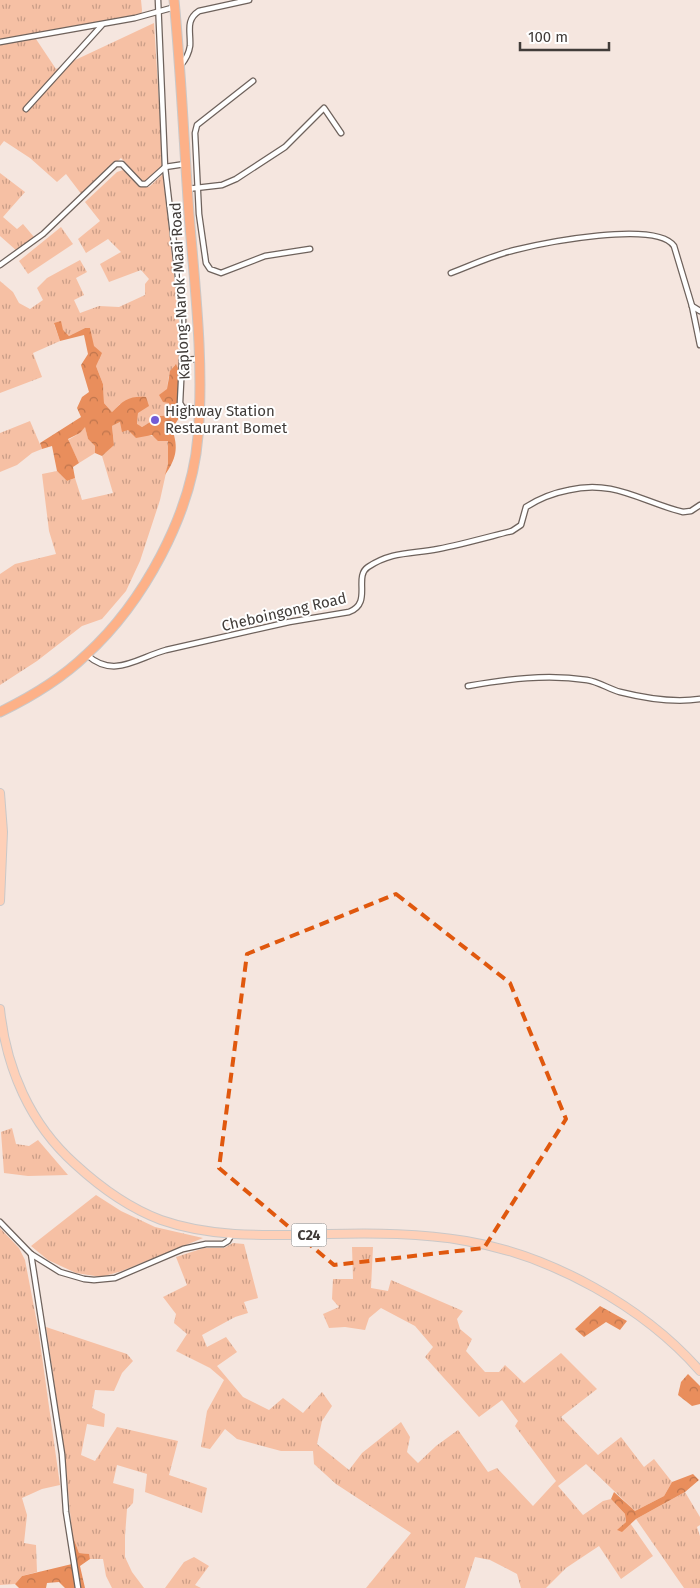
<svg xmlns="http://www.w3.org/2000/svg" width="700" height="1588" font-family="'Fira Sans',sans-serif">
  <defs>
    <pattern id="grass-tufts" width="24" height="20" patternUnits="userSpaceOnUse" patternTransform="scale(1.25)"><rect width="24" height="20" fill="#f6c0a4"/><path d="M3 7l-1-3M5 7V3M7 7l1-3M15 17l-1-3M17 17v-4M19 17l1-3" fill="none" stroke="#c99d87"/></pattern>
    <pattern id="forest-crowns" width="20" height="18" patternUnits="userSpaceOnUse" patternTransform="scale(1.25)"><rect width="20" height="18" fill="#e98e5c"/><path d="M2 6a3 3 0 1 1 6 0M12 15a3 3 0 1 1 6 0" fill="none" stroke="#be754d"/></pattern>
  </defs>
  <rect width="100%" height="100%" fill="#f5e6df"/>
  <g fill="url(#grass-tufts)">
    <polygon points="0,0 141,0 142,10 141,19 36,39 56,69 154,23 163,166 146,181 142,181 121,158 82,195 66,174 57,182 30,158 4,141 0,146"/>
    <path d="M123,170L142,187H149L163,174L181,340L179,371L175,365C163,378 169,398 170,415L160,416L142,427L137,425L138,412L120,404L112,412L104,403L103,384L96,366L90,328H85L69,336L54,324L60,341L33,353L42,377L0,393V281L13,292L19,303L30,309L43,300L37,288L47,278L80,260L87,272L76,278L84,295L74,300L80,313L99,306L119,307L145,295V284L149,279L141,270L109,282L100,264L121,252L108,239L86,253L78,239L100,221L85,202L117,172Z"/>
    <polygon points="0,173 25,192 3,217 17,229 23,224 34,237 17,251 0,236"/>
    <polygon points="61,227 73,244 28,274 19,261"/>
    <polygon points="30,421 42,449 32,453 17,465 0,472 0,433"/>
    <polygon points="120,422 128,430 168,440 168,464 160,500 140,561 126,591 102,619 82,626 37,661 0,685 0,574 15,564 56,554 49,531 42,474 57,471 67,481 75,478 82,500 113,493 102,456 114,444 112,426"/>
    <polygon points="85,426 88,439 95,446 95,453 79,463 68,440 80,433"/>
    <polygon points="12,1128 16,1144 29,1146 38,1140 68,1175 28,1176 4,1173 1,1132"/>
    <polygon points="96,1195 121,1211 155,1227 203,1238 122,1271 101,1277 76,1273 48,1260 31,1246"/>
    <polygon points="0,1228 19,1248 25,1260 38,1328 60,1485 42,1489 22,1498 27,1515 24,1543 36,1545 37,1572 22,1576 15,1584 0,1585"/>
    <polygon points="233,1243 244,1244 258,1298 244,1302 248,1313 235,1317 202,1335 207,1347 226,1337 237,1352 217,1366 243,1397 269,1410 283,1398 303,1413 322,1392 332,1406 322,1421 317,1444 349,1470 362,1453 401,1422 410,1437 407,1452 418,1463 436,1446 458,1430 488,1472 497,1468 533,1506 556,1481 515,1426 518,1421 502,1400 479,1417 425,1357 433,1347 415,1326 381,1308 369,1318 365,1330 345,1327 329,1328 323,1314 339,1307 332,1299 333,1279 353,1279 352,1247 373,1247 371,1288 388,1291 391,1280 463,1311 457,1319 460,1329 472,1339 466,1351 485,1372 499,1372 505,1365 524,1383 561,1353 597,1389 561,1417 598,1455 621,1437 644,1467 654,1459 672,1482 664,1496 635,1511 586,1464 558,1486 583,1515 603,1501 611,1499 625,1514 626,1522 618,1530 622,1531 630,1523 653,1556 621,1579 599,1546 566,1568 546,1588 521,1588 517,1574 490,1560 475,1557 465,1588 366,1588 411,1533 336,1484 314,1464 313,1451 281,1451 237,1439 225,1429 210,1449 201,1447 207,1411 224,1380 210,1368 176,1351 187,1334 174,1323 176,1314 163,1297 187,1285 176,1257 204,1248 224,1248"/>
    <polygon points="46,1327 127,1354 133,1361 122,1373 114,1391 95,1390 92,1408 105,1414 104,1427 87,1424 81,1455 95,1461 117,1427 178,1441 169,1475 207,1488 202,1513 145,1492 147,1474 117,1465 113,1483 134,1489 133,1503 127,1509 125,1536 125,1557 132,1572 144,1588 112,1588 106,1576 103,1559 90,1559 88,1554 79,1553 72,1534 65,1457"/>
    <polygon points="685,1492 700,1517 700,1525 697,1527 700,1536 700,1588 684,1588 636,1519"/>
    <polygon points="194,1557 209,1566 195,1585 201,1588 165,1588 184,1562"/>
  </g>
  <g fill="url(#forest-crowns)">
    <path d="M61,321L63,330L69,336L85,328H90L94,346L102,353L96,366L103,384L104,403L112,412C124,400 129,396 146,397L149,406L138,413L137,424L142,427L160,416L170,415L169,403L163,402L159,395L167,389L170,371L176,364L179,371V418L172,429C179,448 176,459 165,475L168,464V441H158L152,435L136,438L128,430L122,432L120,422L112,426L114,445L102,456L95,453V446L88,439L85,427L80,433L68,439L79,463L73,467L75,478L67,481L57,471L52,446L42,449L40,443L81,417L77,408L82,397L89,392L81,365L88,354L84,335L60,341L54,323Z"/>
    <polygon points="600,1306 627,1321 620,1330 606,1322 584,1337 575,1329"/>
    <polygon points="688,1374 700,1386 700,1404 692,1406 678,1395 681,1382"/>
    <polygon points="693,1474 699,1480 685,1492 636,1519 622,1532 617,1530 626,1522 625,1514 611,1499 614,1492 635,1511 664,1496 672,1482"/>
    <polygon points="72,1534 79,1553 89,1554 90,1559 80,1566 85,1588 80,1588"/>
    <polygon points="72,1564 76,1588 65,1588 59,1582 47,1583 46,1588 19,1588 15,1584 22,1576"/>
  </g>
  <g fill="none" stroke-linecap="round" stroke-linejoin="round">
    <g stroke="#6e625c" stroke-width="7">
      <g id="street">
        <polyline points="158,0 165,167 183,319 183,341 180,403 183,408 199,409"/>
        <polyline points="0,42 135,18 175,7"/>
        <path d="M181,65C186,59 189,53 190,46C191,32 185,20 199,11L249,0"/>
        <polyline points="253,81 197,125 195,133 199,214 206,263 210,269 221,273 265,256 310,249"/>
        <polyline points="26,109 102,25"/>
        <polyline points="187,189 222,185 236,179 285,147 324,108 341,133"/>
        <polyline points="0,265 43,234 116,164 122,164 141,184 146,184 165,167 185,164"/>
        <path d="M451,273C472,265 493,255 515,250C543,243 656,220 674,246L692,306L700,345"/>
        <polyline points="692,306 700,311"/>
        <polyline points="182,360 199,359"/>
        <path d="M87,655C114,679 137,658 166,650L289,622L349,612C373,603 353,577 368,567C392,551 412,554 438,549C463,544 488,537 512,531L521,525L526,507C540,498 553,493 569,490C613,479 642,502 683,512L691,511L700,505"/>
        <path d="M468,686C507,679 547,674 587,680C599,682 609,689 620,692C644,698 675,703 700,699"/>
        <polyline points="0,1222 31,1254 60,1272 84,1279 94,1280 115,1278 183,1249 206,1244 223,1244 228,1241 232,1234"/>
        <polyline points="31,1254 62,1454 66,1512 78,1588"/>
      </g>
    </g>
    <g stroke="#cac8c8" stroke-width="10">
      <g id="primary">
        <polyline points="0,793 3,832 0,901"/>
        <path d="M0,1009C6,1068 30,1124 75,1164C100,1187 129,1208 161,1220C215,1239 273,1235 328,1234C374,1233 421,1233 466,1241C551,1255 644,1307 700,1371"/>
      </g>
    </g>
    <g stroke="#cac8c8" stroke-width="11">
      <path id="highway" d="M0,712C31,697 61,679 86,655C143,603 192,514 198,436C204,362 195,288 189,214C184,143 181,71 174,0"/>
    </g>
    <use href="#street" stroke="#fff" stroke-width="4.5"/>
    <use href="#primary" stroke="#fed0b8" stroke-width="8"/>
    <use href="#highway" stroke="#fdb188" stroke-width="9"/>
  </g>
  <path fill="none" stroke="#e0580e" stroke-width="4" stroke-dasharray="10 6" stroke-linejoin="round" d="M396,894L510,983L566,1119L484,1248L334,1265L219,1168L247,954Z"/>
  <circle fill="#735cd6" stroke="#fff" stroke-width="2" cx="155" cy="420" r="5"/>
  <g text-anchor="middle" stroke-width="4" stroke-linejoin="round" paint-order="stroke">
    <rect fill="#fff" stroke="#7a7674" stroke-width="1" x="291.5" y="1223.5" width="35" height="23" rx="4"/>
    <g font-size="14" font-weight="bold" fill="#413c39">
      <text x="309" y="1240">C24</text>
    </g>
    <g font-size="15" fill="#413c39" stroke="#fff">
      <text transform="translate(180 291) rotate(-93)" y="5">Kaplong-Narok-Maai Road</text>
      <text transform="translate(284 612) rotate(-13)" y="5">Cheboingong Road</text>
    </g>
    <g font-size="15" fill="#413c39" stroke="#fff" text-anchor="start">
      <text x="165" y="416">Highway Station<tspan x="165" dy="17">Restaurant Bomet</tspan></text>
    </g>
  </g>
  <path d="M520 42v8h89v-8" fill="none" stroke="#413c39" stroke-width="2.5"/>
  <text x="528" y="42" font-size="15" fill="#413c39" stroke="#ffffff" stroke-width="4" paint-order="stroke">100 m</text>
</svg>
